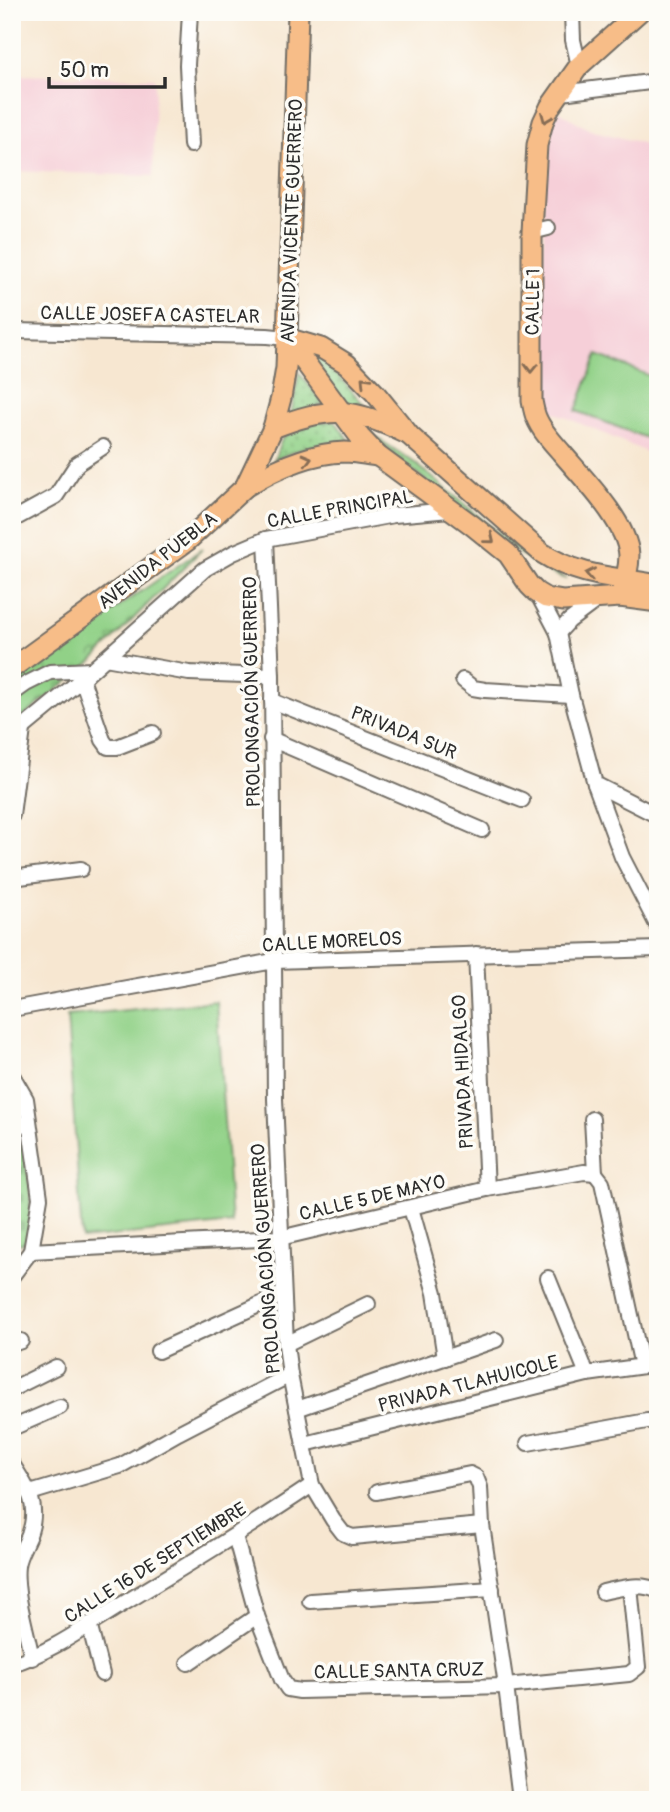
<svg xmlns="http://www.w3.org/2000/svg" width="670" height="1812" font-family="Pangolin,sans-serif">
  <defs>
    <pattern id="cemetery-stones" width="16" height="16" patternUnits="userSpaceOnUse" patternTransform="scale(1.75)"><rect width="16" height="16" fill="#91d187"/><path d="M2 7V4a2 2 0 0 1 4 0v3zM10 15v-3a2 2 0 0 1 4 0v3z" fill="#77aa6f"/></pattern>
    <pattern id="park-crowns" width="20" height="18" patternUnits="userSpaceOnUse" patternTransform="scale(1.75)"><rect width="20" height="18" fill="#91d187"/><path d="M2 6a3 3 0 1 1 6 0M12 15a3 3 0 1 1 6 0" fill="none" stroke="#77aa6f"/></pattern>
    <pattern id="garden-dots" width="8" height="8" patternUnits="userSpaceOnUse" patternTransform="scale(1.75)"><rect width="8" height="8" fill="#91d187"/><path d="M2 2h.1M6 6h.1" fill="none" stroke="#77aa6f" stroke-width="1.8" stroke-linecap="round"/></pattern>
  </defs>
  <rect width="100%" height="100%" fill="#fdfcf7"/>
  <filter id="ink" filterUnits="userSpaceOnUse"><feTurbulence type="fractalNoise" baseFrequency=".0143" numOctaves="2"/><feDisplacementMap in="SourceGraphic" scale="14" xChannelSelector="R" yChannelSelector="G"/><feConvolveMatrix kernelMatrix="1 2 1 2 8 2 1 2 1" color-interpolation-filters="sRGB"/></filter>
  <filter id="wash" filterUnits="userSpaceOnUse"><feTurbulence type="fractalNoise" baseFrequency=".00686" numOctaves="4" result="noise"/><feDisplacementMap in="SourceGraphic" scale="28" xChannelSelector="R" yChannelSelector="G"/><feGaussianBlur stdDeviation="1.57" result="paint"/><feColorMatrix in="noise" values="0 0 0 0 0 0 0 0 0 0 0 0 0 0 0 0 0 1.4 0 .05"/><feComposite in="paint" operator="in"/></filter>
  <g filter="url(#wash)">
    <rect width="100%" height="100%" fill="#f7e7d1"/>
    <g fill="#f6cfd8">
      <polygon points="12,75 155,78 153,176 12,171"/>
      <polygon points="559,111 590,130 658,147 658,457 542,407 540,387 544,241 543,162 548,131"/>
    </g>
    <g fill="#91d187" stroke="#5e7e59" stroke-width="2">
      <polygon points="597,355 658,379 658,407 646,438 576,411"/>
      <polygon points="216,1001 231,1223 82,1239 67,1016"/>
    </g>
    <polygon fill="url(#cemetery-stones)" stroke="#5e7e59" stroke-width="2" points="12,1088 16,1092 30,1187 31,1242 12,1245"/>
    <polygon fill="url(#park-crowns)" stroke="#5e7e59" stroke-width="2" points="202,549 92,661 12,726 12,681"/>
    <g fill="url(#garden-dots)" stroke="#5e7e59" stroke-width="2">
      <path d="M307,350C326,358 351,391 366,407L346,405Z"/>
      <polygon points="299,373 324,404 291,415"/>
      <path d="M335,421L350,442C323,441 298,448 274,460L283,437L316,422Z"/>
      <path d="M362,428L415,463L495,530L527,554L566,579C539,570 516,551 493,534C448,500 405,464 362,428Z"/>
    </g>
  </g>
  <g filter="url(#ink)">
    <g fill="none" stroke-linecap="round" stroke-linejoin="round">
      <g stroke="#726d65" stroke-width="18">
        <g id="minor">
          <polyline points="190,12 187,65 191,145"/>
          <polyline points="572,12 573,40 579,66"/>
          <polyline points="561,93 658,81"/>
          <polyline points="532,232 548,228"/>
          <polyline points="12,331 267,336 287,338"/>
          <polyline points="12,517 16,518 56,496 77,464 103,447"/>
          <polyline points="266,539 272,676 275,1099 286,1344 290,1375 312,1485 333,1520 343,1533 352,1537 482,1525"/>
          <polyline points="537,593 558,633 571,695 595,784 622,857 658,927"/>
          <polyline points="558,633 569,621 597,600"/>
          <polyline points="105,658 189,673 272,676"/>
          <polyline points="82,679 103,740 108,747 117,747 153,733"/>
          <polyline points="463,680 473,688 485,690 571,695"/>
          <polyline points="12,694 26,684 50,672 91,670"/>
          <polyline points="272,701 522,800"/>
          <polyline points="12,737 82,679 205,569 233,553 266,539 394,515 450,510"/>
          <polyline points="271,739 482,830"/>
          <polyline points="595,784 658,816"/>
          <polyline points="12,815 23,729"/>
          <polyline points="12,878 81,869"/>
          <polyline points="476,954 487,1189"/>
          <polyline points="12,1009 274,961 658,949"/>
          <polyline points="12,1075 26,1099 40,1198 31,1251 12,1276"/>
          <polyline points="592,1119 595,1173"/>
          <polyline points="12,1127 29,1123"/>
          <polyline points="595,1173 602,1182 642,1366"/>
          <polyline points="411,1208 435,1293 445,1358"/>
          <polyline points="31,1251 280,1238 487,1189 584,1172 595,1173"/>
          <polyline points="548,1278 587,1374"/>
          <polyline points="12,1344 21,1341"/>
          <polyline points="286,1344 368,1304"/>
          <polyline points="158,1351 283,1294"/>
          <polyline points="12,1389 56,1367"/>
          <polyline points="297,1409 496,1340"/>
          <polyline points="12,1428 60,1407"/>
          <polyline points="528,1443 647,1421 658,1421"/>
          <polyline points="305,1444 587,1374 658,1364"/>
          <path d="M12,1464C28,1489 40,1505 29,1535C25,1545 18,1556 17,1566C14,1592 27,1632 32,1658"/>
          <polyline points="377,1492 470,1474 476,1477 480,1487 482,1525 506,1686 520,1800"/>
          <polyline points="30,1493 120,1466 178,1433 290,1375"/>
          <polyline points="235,1536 257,1616 282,1680 288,1689 300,1691 506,1686 629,1674 638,1667 630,1587"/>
          <path d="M603,1592C621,1588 641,1582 658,1591"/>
          <polyline points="310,1601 492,1589"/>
          <polyline points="89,1624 102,1674"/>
          <polyline points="188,1663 257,1616"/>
          <path d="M12,1664C52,1652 85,1627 121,1605C186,1566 250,1527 312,1485"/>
        </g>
      </g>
      <g stroke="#726d65" stroke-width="23">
        <g id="major">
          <polyline points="287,338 360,437 378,456 472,525 508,554 529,585 536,592 546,598 563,601 620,597 658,602"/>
          <path d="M287,338L321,348L347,364L375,393L410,436L542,553C579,577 616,577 658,585"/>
          <path d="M273,428C328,406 352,407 405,433"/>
          <path d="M245,487C276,468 309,453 345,452C356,452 367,455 378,456"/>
          <path d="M620,597C625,583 629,570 629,555C627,522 582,477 561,452C552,442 541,430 536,417C534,412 533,406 532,401V232L537,145L543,122L550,107L579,66L639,12"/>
          <polyline points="12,668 187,541 245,487 273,428 281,398 286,368 298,12"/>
        </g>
      </g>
      <use href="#minor" stroke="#fff" stroke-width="14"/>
      <use href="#major" stroke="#f7bd88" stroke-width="19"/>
    </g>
    <defs><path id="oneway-chevron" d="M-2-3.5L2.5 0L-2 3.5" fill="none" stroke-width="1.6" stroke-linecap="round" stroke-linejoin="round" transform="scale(1.75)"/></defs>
    <g stroke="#876d55">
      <use href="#oneway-chevron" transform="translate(546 118) rotate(112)"/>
      <use href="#oneway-chevron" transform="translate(531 368) rotate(91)"/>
      <use href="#oneway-chevron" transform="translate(365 381) rotate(-134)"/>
      <use href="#oneway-chevron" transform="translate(307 459) rotate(-15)"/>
      <use href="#oneway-chevron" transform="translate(490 539) rotate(39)"/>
      <use href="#oneway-chevron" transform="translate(590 574) rotate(-169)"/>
    </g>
  </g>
  <g text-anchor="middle" stroke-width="7" stroke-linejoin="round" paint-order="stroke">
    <g font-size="19" fill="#2b2b2b" stroke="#fdfcf7">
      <text transform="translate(291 221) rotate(-88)" y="7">AVENIDA VICENTE GUERRERO</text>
      <text transform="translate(532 302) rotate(-89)" y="7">CALLE 1</text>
      <text transform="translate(150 314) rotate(1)" y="7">CALLE JOSEFA CASTELAR</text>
      <text transform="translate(340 508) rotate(-10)" y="7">CALLE PRINCIPAL</text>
      <text transform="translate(157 560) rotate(-38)" y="7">AVENIDA PUEBLA</text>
      <text transform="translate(251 692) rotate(-91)" y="7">PROLONGACIÓN GUERRERO</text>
      <text transform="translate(404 732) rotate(22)" y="7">PRIVADA SUR</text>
      <text transform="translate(332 941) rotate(-3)" y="7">CALLE MORELOS</text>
      <text transform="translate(462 1072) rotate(-93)" y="7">PRIVADA HIDALGO</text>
      <text transform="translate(372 1197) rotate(-13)" y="7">CALLE 5 DE MAYO</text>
      <text transform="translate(265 1259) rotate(-94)" y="7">PROLONGACIÓN GUERRERO</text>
      <text transform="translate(468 1383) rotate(-14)" y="7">PRIVADA TLAHUICOLE</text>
      <text transform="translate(155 1562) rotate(-32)" y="7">CALLE 16 DE SEPTIEMBRE</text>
      <text transform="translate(399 1670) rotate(-1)" y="7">CALLE SANTA CRUZ</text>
    </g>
  </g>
  <rect width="670" height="1812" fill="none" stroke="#fdfcf7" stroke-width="42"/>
  <path d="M49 77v10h116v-10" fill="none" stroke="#2b2b2b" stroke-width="3.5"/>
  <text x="60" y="77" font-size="21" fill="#2b2b2b" stroke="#fdfcf7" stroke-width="5" paint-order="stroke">50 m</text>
</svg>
